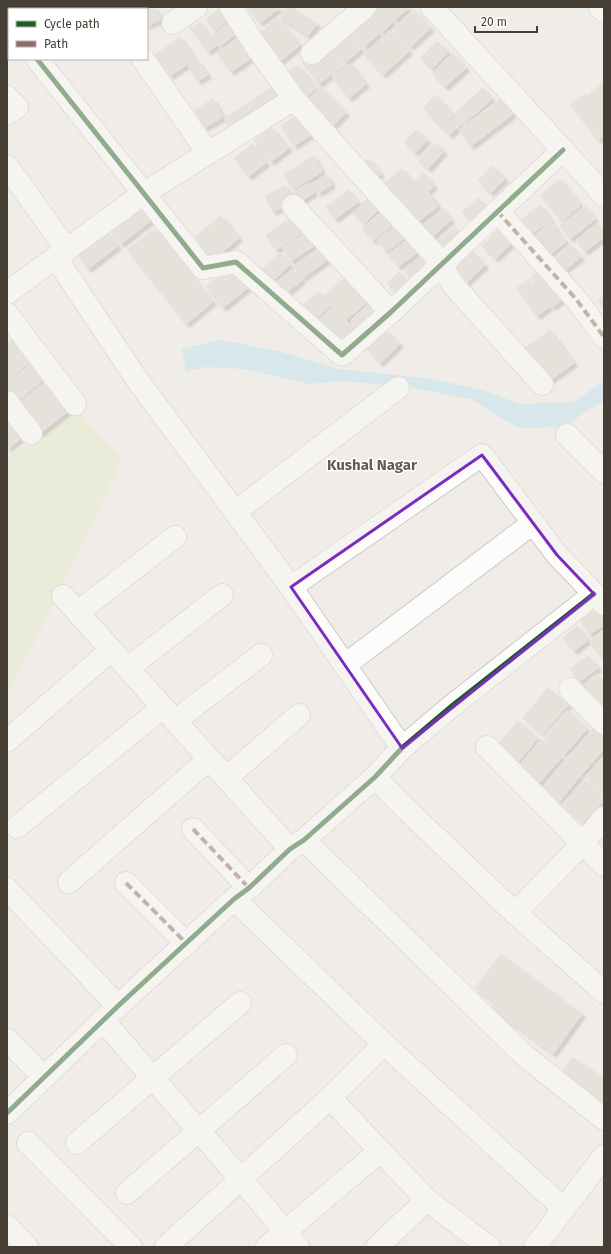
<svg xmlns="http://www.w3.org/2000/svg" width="611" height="1254" font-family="'Fira Sans',sans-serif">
  <defs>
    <filter id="shadow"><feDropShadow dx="3.5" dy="3.5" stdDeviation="1" flood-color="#0004"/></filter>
  </defs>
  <rect width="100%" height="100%" fill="#f0ece8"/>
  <polygon fill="#e2eac8" points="76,408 122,460 38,636 7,691 7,458"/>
  <polygon fill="#b8e0ef" points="220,340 278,351 339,369 434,379 485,391 520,404 573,402 604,381 604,400 563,427 518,428 471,399 407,387 342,381 308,384 244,369 205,367 186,372 182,349"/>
  <g fill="#d8d4cf" stroke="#d8d3ce" filter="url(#shadow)">
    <polygon points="125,7 154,7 161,19 147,26 147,9 123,9"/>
    <polygon points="247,7 278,7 279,8 260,23"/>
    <polygon points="286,7 291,7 317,24 308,36 279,17"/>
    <polygon points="373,7 379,7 393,22 382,33 365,14"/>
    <polygon points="382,7 409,7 395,20"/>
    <polygon points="220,8 229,19 214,31 206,19"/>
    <polygon points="414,10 431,28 410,47 393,28"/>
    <polygon points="363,14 379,34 364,47 347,27"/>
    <polygon points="277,18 300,45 279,62 257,36"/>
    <polygon points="200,22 217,45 208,52 190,28"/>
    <polygon points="229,22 237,33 220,46 212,35"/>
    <polygon points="345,30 361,49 345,63 328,44"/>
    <polygon points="390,30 409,51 383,75 364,55"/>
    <polygon points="246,32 260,52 231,72 217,53"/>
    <polygon points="180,37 195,59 170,76 155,55"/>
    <polygon points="437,41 448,52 432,69 421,58"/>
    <polygon points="324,44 343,66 334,73 315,51"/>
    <polygon points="314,53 331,75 319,84 302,62"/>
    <polygon points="453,53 466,68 445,87 432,73"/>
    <polygon points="197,60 208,75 198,81 188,66"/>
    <polygon points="350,63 366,84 349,98 332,77"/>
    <polygon points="298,65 317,88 304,98 285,75"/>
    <polygon points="278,83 286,94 232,131 224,119"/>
    <polygon points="603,83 604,84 604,116 588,95"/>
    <polygon points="320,87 346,113 331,128 305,103"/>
    <polygon points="483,88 492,99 465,123 456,112"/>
    <polygon points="585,94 604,119 604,136 598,140 571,105"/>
    <polygon points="435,95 454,114 441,127 423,108"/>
    <polygon points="501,98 513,114 471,146 459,130"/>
    <polygon points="213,99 223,117 204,128 195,110"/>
    <polygon points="298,114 312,134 294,146 281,126"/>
    <polygon points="455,116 462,124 449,135 442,127"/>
    <polygon points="271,127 289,148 271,162 254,141"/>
    <polygon points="416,130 427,140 415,153 404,142"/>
    <polygon points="435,143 444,151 428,169 419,161"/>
    <polygon points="253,144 266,163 248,177 234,158"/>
    <polygon points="314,156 322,172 293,189 284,174"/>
    <polygon points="369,159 381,174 371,181 360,166"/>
    <polygon points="493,166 505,179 490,193 478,181"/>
    <polygon points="402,169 412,180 389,200 379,188"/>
    <polygon points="424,173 434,186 400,214 390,200"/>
    <polygon points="327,175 332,185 318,193 312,183"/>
    <polygon points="560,179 581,205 562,221 540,195"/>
    <polygon points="309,183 314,193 299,202 293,192"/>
    <polygon points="285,185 294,201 273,212 265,196"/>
    <polygon points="349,190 358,202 335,219 326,207"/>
    <polygon points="428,192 438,206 413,226 402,213"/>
    <polygon points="371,195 382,206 364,224 353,213"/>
    <polygon points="478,198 492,215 475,228 462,212"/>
    <polygon points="143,205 153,219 121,244 111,231"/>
    <polygon points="540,205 551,220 528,237 518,222"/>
    <polygon points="585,206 595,219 570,239 560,225"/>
    <polygon points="443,209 451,220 427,241 418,229"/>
    <polygon points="384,210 395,223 373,241 362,228"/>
    <polygon points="221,216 239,238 213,260 195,237"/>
    <polygon points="292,217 303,232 276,250 266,235"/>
    <polygon points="551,222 557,229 539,243 534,236"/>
    <polygon points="598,223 604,231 604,237 585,252 576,240"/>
    <polygon points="398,224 407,236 386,252 377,240"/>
    <polygon points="455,227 462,236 439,256 431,246"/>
    <polygon points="501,227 514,241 495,259 482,246"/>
    <polygon points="154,229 213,302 186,324 127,250"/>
    <polygon points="557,231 566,242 546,258 538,246"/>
    <polygon points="307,232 315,245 291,261 282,248"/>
    <polygon points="108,233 118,246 88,269 78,255"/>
    <polygon points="408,239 418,252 398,267 388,254"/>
    <polygon points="570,244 581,257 561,273 550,260"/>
    <polygon points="318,249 327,260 303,278 294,267"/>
    <polygon points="472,251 485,265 464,285 451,272"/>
    <polygon points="425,252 434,262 415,282 405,272"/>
    <polygon points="280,253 290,265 266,287 255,275"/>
    <polygon points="233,265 250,286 223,308 206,287"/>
    <polygon points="544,268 565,298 552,307 531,277"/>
    <polygon points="292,269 302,280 282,297 272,286"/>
    <polygon points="399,272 411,284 399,296 387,283"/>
    <polygon points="346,277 367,302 346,320 360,336 340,353 315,323 333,307 324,296"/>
    <polygon points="529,279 549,307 537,316 517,288"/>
    <polygon points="319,292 331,306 308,325 296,310"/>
    <polygon points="604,296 604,309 598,300"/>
    <polygon points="369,304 380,316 361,332 351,320"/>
    <polygon points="385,329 400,344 380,363 366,348"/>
    <polygon points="550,330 574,363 549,381 525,348"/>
    <polygon points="17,335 35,358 7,380 7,343"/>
    <polygon points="35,361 47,377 14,404 7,394 7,382"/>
    <polygon points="49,379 72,408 39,434 16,405"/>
    <polygon points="7,414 25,435 7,449"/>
    <polygon points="602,605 604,608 604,625 589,634 579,619"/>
    <polygon points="577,626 588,640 574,651 563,638"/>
    <polygon points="604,629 604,660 589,642"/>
    <polygon points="588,656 598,668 579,682 570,669"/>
    <polygon points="595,674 604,682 604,708 579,692"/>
    <polygon points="548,688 568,705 543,734 523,718"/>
    <polygon points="567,710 587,729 564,755 543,737"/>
    <polygon points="518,721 538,738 514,767 494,750"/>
    <polygon points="593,729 604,739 604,749 581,775 565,760"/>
    <polygon points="541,739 562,757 538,784 518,767"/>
    <polygon points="604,756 604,793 585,777"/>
    <polygon points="563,762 580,776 559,802 542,788"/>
    <polygon points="584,780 604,800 583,822 562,804"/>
    <polygon points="501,954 582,1014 553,1054 491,1008 495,1003 475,988"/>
    <polygon points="572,1057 604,1078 604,1103 560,1075"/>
  </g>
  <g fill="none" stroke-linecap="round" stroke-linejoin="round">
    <g stroke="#cdc8c4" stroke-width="24">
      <g id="minor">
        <polyline points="108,7 109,9"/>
        <polyline points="231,7 253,42 294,99 383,199 433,253 454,286 542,384"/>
        <polyline points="432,7 604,195"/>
        <polyline points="600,7 604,11"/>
        <polyline points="7,23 9,26"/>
        <polyline points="173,23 196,7"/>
        <polyline points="312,53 365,7"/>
        <polyline points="37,59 203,268 236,262 342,355 391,312 563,150"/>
        <polyline points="143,59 208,153"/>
        <polyline points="7,97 17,107 7,114"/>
        <polyline points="7,166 67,250"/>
        <polyline points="293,206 391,312"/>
        <polyline points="497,211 576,299 604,337"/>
        <polyline points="56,258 138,381 291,587 402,748"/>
        <polyline points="7,293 143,194 294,99"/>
        <polyline points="7,314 75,404"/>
        <polyline points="7,402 31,433"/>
        <polyline points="567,435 604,472"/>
        <polyline points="235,512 398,388"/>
        <polyline points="291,587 482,455 557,555 604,604"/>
        <polyline points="63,596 290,849"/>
        <polyline points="78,612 175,537"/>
        <polyline points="345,665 533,523"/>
        <polyline points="128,668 222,595"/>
        <polyline points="570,689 604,723"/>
        <polyline points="175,721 261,655"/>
        <polyline points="7,741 111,650"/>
        <polyline points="487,747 604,865"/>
        <polyline points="375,777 406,809 515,913 582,844 604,818"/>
        <polyline points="226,778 299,715"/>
        <polyline points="17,827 163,707"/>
        <polyline points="193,829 249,888"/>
        <polyline points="304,840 525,1056 604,1119"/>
        <polyline points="69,882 209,759"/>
        <polyline points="126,883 187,944"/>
        <polyline points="7,889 118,1006"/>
        <polyline points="234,899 384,1044 564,1209"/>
        <polyline points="515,913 604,992"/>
        <path d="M103,1020C167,1096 235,1170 298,1247"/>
        <polyline points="7,1040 44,1077"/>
        <polyline points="330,1098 427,1200 377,1247"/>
        <polyline points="7,1113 118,1006 234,899 249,888 290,849 304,840 375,777 402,748 453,705 594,594"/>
        <polyline points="28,1143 131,1247"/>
        <polyline points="77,1143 240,1003"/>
        <polyline points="127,1193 286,1055"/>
        <polyline points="427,1200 489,1247"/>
        <polyline points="7,1226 27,1247"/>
        <polyline points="166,1247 330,1098 384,1044"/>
        <polyline points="267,1247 380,1151"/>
      </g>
    </g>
    <g stroke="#cdc8c4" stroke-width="24">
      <polyline id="tertiary" points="535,1247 604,1156"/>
    </g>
    <use href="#minor" stroke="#fdfcfc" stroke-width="22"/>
    <use href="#tertiary" stroke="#fdfcfc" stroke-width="22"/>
    <g stroke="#8d6e63" stroke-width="4" stroke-dasharray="8 4" stroke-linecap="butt">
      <polyline points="497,211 576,299 604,337"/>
      <polyline points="193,829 249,888"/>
      <polyline points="126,883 187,944"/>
    </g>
    <g stroke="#fff" stroke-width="8">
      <g id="cycleway">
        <polyline points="37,59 203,268 236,262 342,355 391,312 563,150"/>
        <polyline points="7,1113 118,1006 234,899 249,888 290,849 304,840 375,777 402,748 453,705 594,594"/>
      </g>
    </g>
    <use href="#cycleway" stroke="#1b5e20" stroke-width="5"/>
  </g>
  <path d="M0 0H611V1254H0ZM482,455L557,555L594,594L402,748L291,587Z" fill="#f0ece8" fill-opacity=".55" fill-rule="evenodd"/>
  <path fill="none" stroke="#7b2cbf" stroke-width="3" stroke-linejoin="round" d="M482,455L557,555L594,594L402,748L291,587Z"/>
  <g text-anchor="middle" stroke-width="3" stroke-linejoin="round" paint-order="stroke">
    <g font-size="15" font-weight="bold" fill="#69594c" stroke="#fff">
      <text x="372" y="470">Kushal Nagar</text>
    </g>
  </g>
  <rect width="611" height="1254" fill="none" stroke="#463d35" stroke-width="16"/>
  <rect x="8" y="8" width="140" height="52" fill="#ffffff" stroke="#b5b1ae"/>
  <rect x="16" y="21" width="20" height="6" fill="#1b5e20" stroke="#b5b1ae"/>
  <text x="44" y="28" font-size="12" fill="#463d35">Cycle path</text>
  <rect x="16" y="41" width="20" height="6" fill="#8d6e63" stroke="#b5b1ae"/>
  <text x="44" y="48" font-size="12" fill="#463d35">Path</text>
  <path d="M475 26v6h62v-6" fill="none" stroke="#463d35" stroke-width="2"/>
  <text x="481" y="26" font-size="12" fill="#463d35" stroke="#ffffff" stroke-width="3" paint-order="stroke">20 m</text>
</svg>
